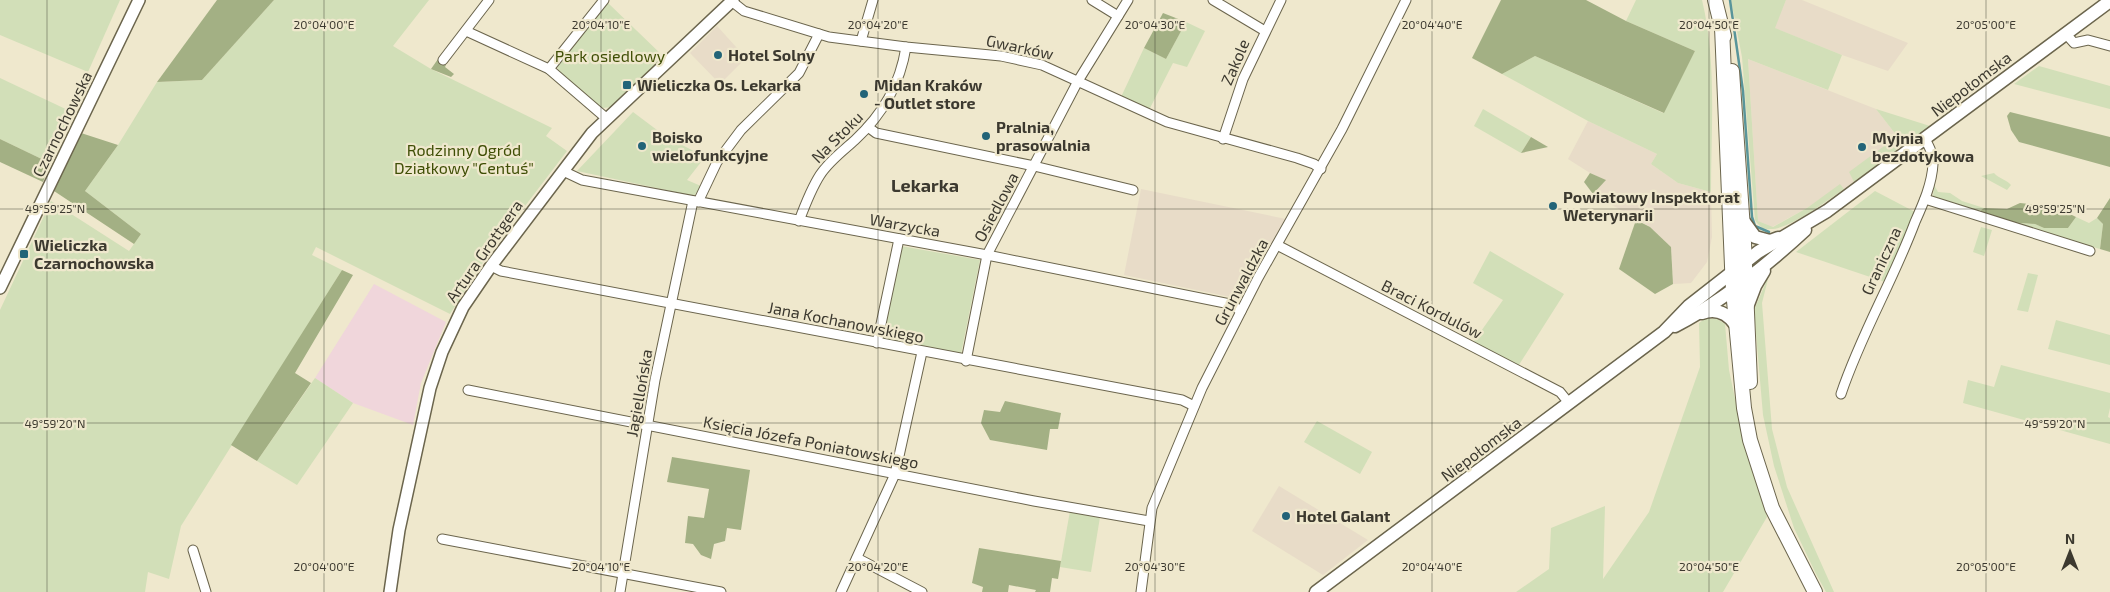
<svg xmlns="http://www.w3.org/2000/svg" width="2110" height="592" font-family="'Exo 2',sans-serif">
  <rect width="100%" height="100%" fill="#efe8cd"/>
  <g fill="#e8dcc8">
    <polygon points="1786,0 1802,0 1908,43 1888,71 1842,55 1774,28"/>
    <polygon points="717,26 746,58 720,84 690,53"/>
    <polygon points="1748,59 1876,109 1904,145 1844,189 1840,185 1807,208 1772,227 1758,221"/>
    <polygon points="1588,121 1657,154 1651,164 1678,183 1711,192 1712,237 1707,262 1691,283 1673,284 1671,247 1650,227 1593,194 1605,180 1590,173 1568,159"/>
    <polygon points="1141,189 1286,219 1240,299 1124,275"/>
    <polygon points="1279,486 1368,540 1323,575 1252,531"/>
  </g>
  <polygon fill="#f0d6db" points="374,284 446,322 421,383 413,425 353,403 315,378"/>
  <g fill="#d2dfb8">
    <polygon points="0,0 120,0 88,72 0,35"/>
    <polygon points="274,0 429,0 393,46 431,69 552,128 546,136 567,151 489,253 450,314 316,247 312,255 342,270 181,526 169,579 148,572 145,592 0,592 0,310 51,201 129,251 141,234 85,191 118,145 157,82 202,80"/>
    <path d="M1636,0H1702C1717,62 1711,129 1711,192L1678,183L1651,164L1657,154L1588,121L1502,74L1535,56L1663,113L1695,51L1626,21Z"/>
    <path d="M1731,0H1786L1775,28L1842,55L1828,90L1748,59L1758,221L1773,227L1807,208L1840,184L1844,189C1828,200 1790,229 1771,229C1763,230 1759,226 1755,220L1742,57Z"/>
    <polygon points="608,3 664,57 634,84 613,107 602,108 560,75 557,67 570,46"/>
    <polygon points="1186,22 1205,31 1187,67 1173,63 1149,110 1121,97 1144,48 1166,59"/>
    <polygon points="2039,66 2110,86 2110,109 2014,84"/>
    <polygon points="0,78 74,113 50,163 0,139"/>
    <polygon points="1483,109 1531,137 1521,153 1474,126"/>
    <polygon points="1876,109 1930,126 1904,145"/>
    <polygon points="633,112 665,136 705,157 687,180 701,186 694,196 577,171"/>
    <polygon points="1891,141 1897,150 1854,182 1849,172"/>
    <path d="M1994,173C1999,179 2006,179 2011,185L2007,190L1981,176Z"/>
    <polygon points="1934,185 1938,192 1950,193 1962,201 1984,208 1980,211 1982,215 1938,200 1933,196"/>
    <polygon points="1875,191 1915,212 1897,259 1885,282 1796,252"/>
    <polygon points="2076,217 2089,223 2097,218 2103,224 2100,249 2008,222 2035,224 2044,228 2068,228"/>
    <polygon points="1981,227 1992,230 1984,256 1973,252"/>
    <polygon points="901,246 980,260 961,354 885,341 882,336"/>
    <polygon points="1490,251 1564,294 1517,368 1472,344 1503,300 1473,283"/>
    <polygon points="2028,273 2038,275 2028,312 2017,310"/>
    <polygon points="1769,275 1762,303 1772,429 1787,487 1834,592 1826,592 1815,572 1794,528 1774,466 1763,415 1754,310"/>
    <polygon points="1706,318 1717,319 1725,324 1729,370 1743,437 1767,517 1723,592 1516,592 1549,569 1551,528 1605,506 1603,579 1649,512 1700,367 1699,323"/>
    <polygon points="2056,320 2110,335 2110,365 2048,349"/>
    <polygon points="2001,365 2110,393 2110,408 2108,417 2110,418 2110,444 1963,403 1968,380 1994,387"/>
    <polygon points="315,378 353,403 297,485 257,461"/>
    <polygon points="1317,421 1372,452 1360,474 1304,442"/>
    <polygon points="1070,511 1100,517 1091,572 1060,567"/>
  </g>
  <g fill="#a3b084">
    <polygon points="217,0 274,0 202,80 157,82"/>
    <polygon points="1501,0 1586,0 1626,21 1695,51 1664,113 1535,56 1502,74 1472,58"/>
    <polygon points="1163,13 1186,22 1166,59 1144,48"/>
    <polygon points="438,59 446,65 445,67 454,74 451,77 431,69"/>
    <polygon points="2010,112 2110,137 2110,167 2019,142 2011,130 2007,116"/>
    <polygon points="81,133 118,145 85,191 141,234 134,244 54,191"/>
    <polygon points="1531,137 1548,147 1521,153"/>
    <polygon points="0,139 50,163 43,182 0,162"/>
    <polygon points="1590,173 1606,180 1593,194 1584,182"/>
    <polygon points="2110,198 2110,252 2100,249 2103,224 2097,218"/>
    <polygon points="2020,203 2040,205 2049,213 2072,215 2076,217 2068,228 2044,228 2035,224 2008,222 1982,215 1980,211 1984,208 2007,209"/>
    <polygon points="1636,220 1650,227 1671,247 1673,284 1655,294 1619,269"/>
    <polygon points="342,270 353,275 295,373 311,383 257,461 231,445"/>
    <polygon points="1005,401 1061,413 1058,429 1050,429 1047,450 990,440 981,423 984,410 1000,412"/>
    <polygon points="672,457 750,470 741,530 727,528 725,541 714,544 711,559 701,555 693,544 685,543 688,516 704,518 709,489 667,482"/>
    <polygon points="979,548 1061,561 1058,579 1052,578 1050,592 1035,592 1036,590 1009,585 1008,592 982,592 983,587 972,583"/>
  </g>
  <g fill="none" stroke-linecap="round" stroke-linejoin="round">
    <polyline stroke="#59959a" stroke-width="2.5" points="1730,0 1743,91 1752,217 1755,226 1769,232"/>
    <g stroke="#6b654d" stroke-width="11">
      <g id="minor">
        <polyline points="730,0 744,11 829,37 906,47 1001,56 1042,65 1167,122 1297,158 1314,164 1321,169"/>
        <polyline points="1092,0 1118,16"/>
        <polyline points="1213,0 1265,31"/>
        <polyline points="466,31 549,69 606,118"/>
        <polyline points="2066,34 2074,43 2088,40 2110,46"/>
        <polyline points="861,41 873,0"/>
        <polyline points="443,60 489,0"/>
        <polyline points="549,69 604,0"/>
        <polyline points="868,127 876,133 1034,166 1133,190"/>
        <polyline points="1223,139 1243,79 1281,0"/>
        <polyline points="563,171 582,180 987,255 1230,304 1241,311"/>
        <polyline points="1925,199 2090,251"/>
        <polyline points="698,202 717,162 741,130 799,73 819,34"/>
        <path d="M799,221C805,205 811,189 820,175C829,161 844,150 855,140C883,114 900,85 906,47"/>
        <polyline points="1277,245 1560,392 1569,403"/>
        <polyline points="491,266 501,271 1182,400 1194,406"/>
        <polyline points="877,343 899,239"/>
        <polyline points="966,361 987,255 1078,81 1128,0"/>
        <polyline points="468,390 1034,501 1149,521"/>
        <path d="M1841,394C1861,334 1893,281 1915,222C1923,204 1932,184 1933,164C1933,154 1930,148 1925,139"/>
        <polyline points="442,539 721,592"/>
        <polyline points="193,550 206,592"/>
        <polyline points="857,558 922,592"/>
        <polyline points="620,592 655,380 693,201"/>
        <polyline points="841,592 895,474 922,352"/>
        <polyline points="1141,592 1152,508 1202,388 1258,278 1342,129 1406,0"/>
      </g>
    </g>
    <g stroke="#6b654d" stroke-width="14">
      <g id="tertiary">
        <polyline points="0,288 139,0"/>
        <polyline points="390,592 399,530 430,388 442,352 463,307 491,266 592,133 733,0"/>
      </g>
    </g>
    <g stroke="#6b654d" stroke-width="15">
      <g id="secondary">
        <polyline points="1742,219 1755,237 1770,241 1778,238"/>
        <polyline points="1747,307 1755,286 1764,271"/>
        <path d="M1702,313C1716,308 1727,313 1735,324"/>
        <path d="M1675,326C1723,301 1765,267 1805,230"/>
        <polyline points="1316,592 1664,332 1689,306 1758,252 1827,211 2110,1"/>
      </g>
    </g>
    <g stroke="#6b654d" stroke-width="16">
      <g id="primary">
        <polyline points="1715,0 1724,36"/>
        <polyline points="1722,27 1733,290 1744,408 1750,440 1772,508 1815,592"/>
        <polyline points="1732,71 1744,243 1750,382"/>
      </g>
    </g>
    <use href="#minor" stroke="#fff" stroke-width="9"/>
    <use href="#tertiary" stroke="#fff" stroke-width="11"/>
    <use href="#secondary" stroke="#fff" stroke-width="12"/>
    <use href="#primary" stroke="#fff" stroke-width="14"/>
  </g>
  <path fill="none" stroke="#3c392f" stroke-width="1" stroke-opacity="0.45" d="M47,0V592M324,0V592M601,0V592M878,0V592M1155,0V592M1432,0V592M1709,0V592M1986,0V592M0,209H2110M0,423H2110"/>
  <g fill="#236478" stroke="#efe8cd" stroke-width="2">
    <circle cx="718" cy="55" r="5"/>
    <rect x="622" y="80" width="10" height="10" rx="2.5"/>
    <circle cx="864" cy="94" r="5"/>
    <circle cx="986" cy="136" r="5"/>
    <circle cx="642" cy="146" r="5"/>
    <circle cx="1862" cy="147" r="5"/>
    <circle cx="1553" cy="206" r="5"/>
    <rect x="19" y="249" width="10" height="10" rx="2.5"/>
    <circle cx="1286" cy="516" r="5"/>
  </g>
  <g text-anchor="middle" stroke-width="4.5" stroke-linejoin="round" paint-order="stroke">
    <g font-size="16" fill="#3c392f" stroke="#efe8cd">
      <text transform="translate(1020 47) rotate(12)" y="6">Gwarków</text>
      <text transform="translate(1235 62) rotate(-67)" y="6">Zakole</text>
      <text transform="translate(1971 84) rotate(-37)" y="6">Niepołomska</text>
      <text transform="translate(62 124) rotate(-64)" y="6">Czarnochowska</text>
      <text transform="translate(837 137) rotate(-45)" y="6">Na Stoku</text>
      <text transform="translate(996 207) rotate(-62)" y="6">Osiedlowa</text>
      <text transform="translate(905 225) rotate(10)" y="6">Warzycka</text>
      <text transform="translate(484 251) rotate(-55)" y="6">Artura Grottgera</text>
      <text transform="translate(1881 261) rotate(-65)" y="6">Graniczna</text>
      <text transform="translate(1241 282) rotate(-62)" y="6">Grunwaldzka</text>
      <text transform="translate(1432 309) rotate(27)" y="6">Braci Kordulów</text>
      <text transform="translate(846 322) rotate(11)" y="6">Jana Kochanowskiego</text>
      <text transform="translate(639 393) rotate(-80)" y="6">Jagiellońska</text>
      <text transform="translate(811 442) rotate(11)" y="6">Księcia Józefa Poniatowskiego</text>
      <text transform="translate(1481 449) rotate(-37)" y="6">Niepołomska</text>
    </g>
    <g font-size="16" font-weight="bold" fill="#3c392f" stroke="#efe8cd" text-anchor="start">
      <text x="728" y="61">Hotel Solny</text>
      <text x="637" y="91">Wieliczka Os. Lekarka</text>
      <text x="874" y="91">Midan Kraków<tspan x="874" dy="18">- Outlet store</tspan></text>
      <text x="996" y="133">Pralnia,<tspan x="996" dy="18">prasowalnia</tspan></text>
      <text x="652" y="143">Boisko<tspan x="652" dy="18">wielofunkcyjne</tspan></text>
      <text x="1872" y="144">Myjnia<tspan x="1872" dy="18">bezdotykowa</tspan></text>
      <text x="1563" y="203">Powiatowy Inspektorat<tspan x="1563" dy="18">Weterynarii</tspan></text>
      <text x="34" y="251">Wieliczka<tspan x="34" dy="18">Czarnochowska</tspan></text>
      <text x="1296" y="522">Hotel Galant</text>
    </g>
    <g font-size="16" fill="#3f4e05" stroke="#efe8cd">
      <text x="610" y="62">Park osiedlowy</text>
      <text x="464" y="156">Rodzinny Ogród<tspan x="464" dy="18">Działkowy "Centuś"</tspan></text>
    </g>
    <g font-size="18" font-weight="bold" fill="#3c392f" stroke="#efe8cd">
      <text x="925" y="192">Lekarka</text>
    </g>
  </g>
  <g font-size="12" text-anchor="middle" fill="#3c392f" stroke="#efe8cd" stroke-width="4.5" stroke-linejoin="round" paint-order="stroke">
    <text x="324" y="29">20°04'00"E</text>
    <text x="601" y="29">20°04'10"E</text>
    <text x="878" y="29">20°04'20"E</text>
    <text x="1155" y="29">20°04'30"E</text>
    <text x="1432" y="29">20°04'40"E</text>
    <text x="1709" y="29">20°04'50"E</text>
    <text x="1986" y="29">20°05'00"E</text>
    <text x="55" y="213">49°59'25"N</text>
    <text x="2055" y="213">49°59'25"N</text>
    <text x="55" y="428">49°59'20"N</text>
    <text x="2055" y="428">49°59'20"N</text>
    <text x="324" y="571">20°04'00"E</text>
    <text x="601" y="571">20°04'10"E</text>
    <text x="878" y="571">20°04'20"E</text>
    <text x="1155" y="571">20°04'30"E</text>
    <text x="1432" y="571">20°04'40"E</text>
    <text x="1709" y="571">20°04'50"E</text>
    <text x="1986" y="571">20°05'00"E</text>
  </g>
  <g transform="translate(2070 552)" stroke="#efe8cd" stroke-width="4" paint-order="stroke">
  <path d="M0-4L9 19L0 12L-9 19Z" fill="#3c392f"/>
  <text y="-8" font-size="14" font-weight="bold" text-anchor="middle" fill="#3c392f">N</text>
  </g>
</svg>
